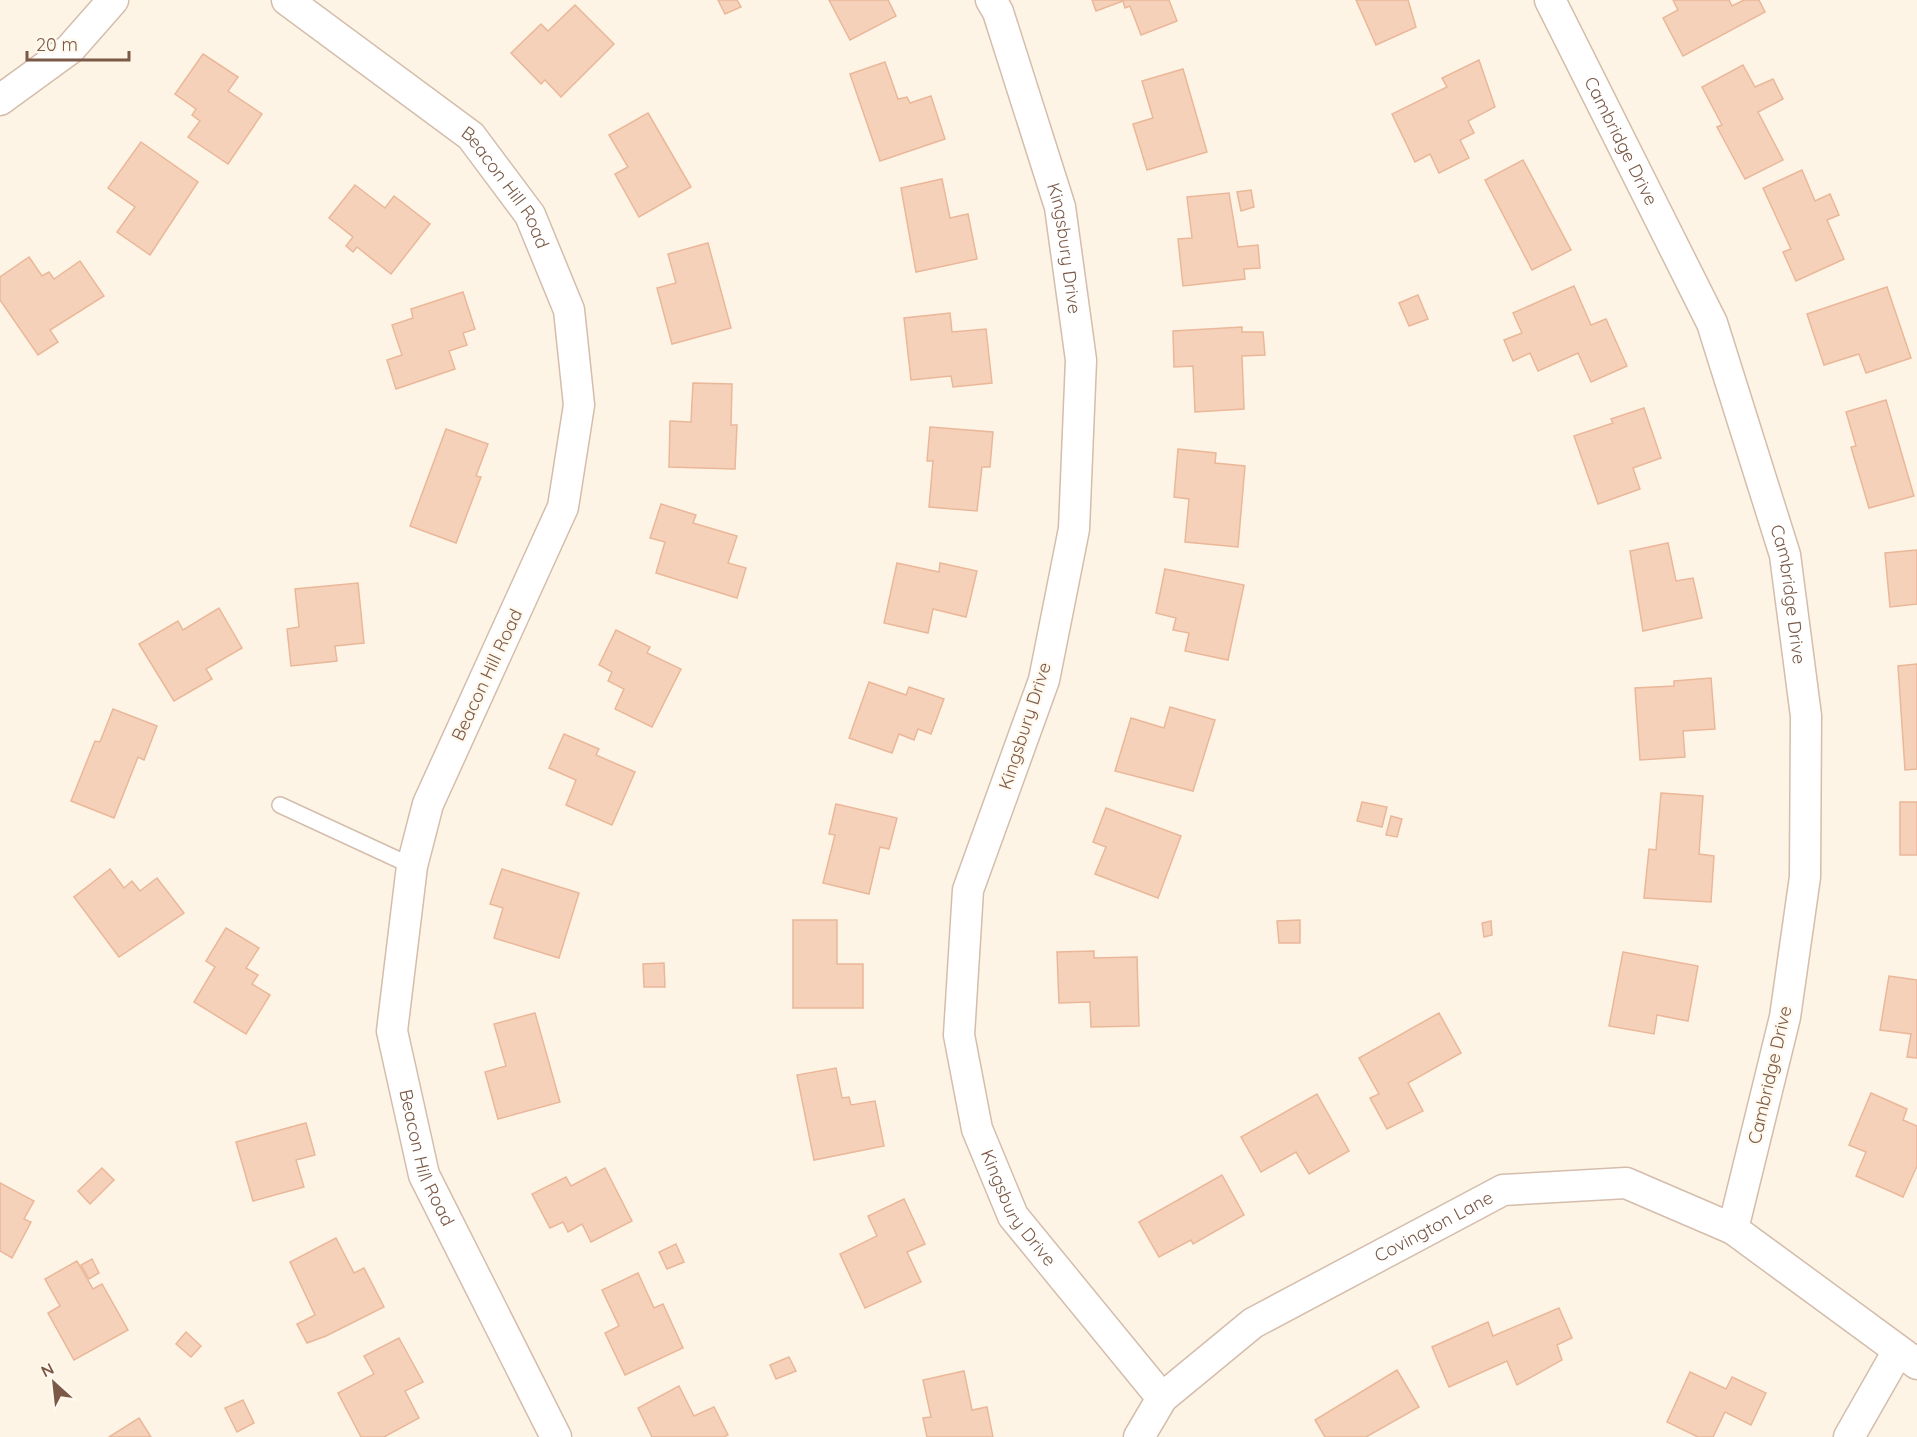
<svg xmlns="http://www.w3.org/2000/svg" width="1917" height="1437" font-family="Quicksand,sans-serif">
  <rect width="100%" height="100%" fill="#fef4e5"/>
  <g fill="#f6d1ba" stroke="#eab799" stroke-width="1.5">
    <polygon points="718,0 737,0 741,7 725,14"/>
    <polygon points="829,0 888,0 896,16 850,40"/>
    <polygon points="1092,0 1169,0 1177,21 1141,35 1130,6 1125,8 1123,1 1096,11"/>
    <polygon points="1356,0 1408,0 1416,27 1376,45"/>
    <polygon points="1673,0 1729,0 1732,6 1744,0 1759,0 1765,12 1683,56 1663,18 1678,10"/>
    <polygon points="575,5 614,44 561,97 545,80 541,84 511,53 541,24 548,31"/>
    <polygon points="203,54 238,77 228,91 262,114 228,164 188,137 200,121 192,115 196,109 175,94"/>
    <polygon points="1479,60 1495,107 1468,121 1474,133 1460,140 1469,158 1439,173 1430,154 1415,162 1392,114 1447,87 1442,78"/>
    <polygon points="885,62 898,99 907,97 910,103 931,96 945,139 880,161 850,74"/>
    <polygon points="1743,65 1755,87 1773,79 1783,99 1758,112 1783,160 1745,179 1717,127 1722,125 1702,87"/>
    <polygon points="1183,69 1207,152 1147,170 1133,124 1153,118 1142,81"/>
    <polygon points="648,113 691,187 639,217 615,174 628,167 609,135"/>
    <polygon points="141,142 198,182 150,255 117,232 135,207 108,188"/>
    <polygon points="1523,160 1571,250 1532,270 1485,180"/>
    <polygon points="1802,170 1815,201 1830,194 1839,215 1827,220 1844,259 1796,281 1783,252 1791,249 1763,188"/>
    <polygon points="942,179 950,218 968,214 977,259 916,272 901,188"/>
    <polygon points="355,185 385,208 394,196 430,224 391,274 357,247 353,252 346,246 353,237 329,218"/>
    <polygon points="1251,190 1254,207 1241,211 1237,192"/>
    <polygon points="1229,193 1238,247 1258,245 1260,268 1244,269 1245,279 1183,286 1178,239 1192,238 1187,197"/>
    <polygon points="708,243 731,328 672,344 657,288 676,283 668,254"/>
    <polygon points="29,257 42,276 49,272 54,279 80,261 104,296 50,330 58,342 38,355 0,300 0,277"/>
    <polygon points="1574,286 1591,325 1606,319 1627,366 1591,382 1578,353 1538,371 1530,353 1513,361 1504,340 1522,333 1513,313"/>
    <polygon points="1887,287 1911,358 1866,373 1859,354 1824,365 1807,314"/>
    <polygon points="463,292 475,329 463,333 467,345 449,351 455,369 396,389 387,360 402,355 392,325 413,318 411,309"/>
    <polygon points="1418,295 1428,319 1409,326 1399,303"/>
    <polygon points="950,313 952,332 986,329 992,383 953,387 951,376 911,380 904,318"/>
    <polygon points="1242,327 1242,332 1263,332 1265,355 1242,356 1244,409 1195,412 1193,366 1174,367 1173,331"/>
    <polygon points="693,383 732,384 731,425 737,425 735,469 669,467 670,421 691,422"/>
    <polygon points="1886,400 1914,496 1869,508 1851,447 1856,446 1846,412"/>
    <polygon points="1644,408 1661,458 1633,468 1640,489 1598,504 1574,436 1613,423 1611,419"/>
    <polygon points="930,427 993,432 990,467 982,467 977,511 929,507 933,461 927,461"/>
    <polygon points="446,429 488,444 476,476 481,477 456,543 410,526"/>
    <polygon points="1178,449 1216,453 1215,463 1245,466 1238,547 1185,542 1189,499 1174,497"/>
    <polygon points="661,504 696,515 693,523 737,536 728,563 746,568 737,598 656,573 665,542 650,538"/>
    <polygon points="1668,543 1676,581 1693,578 1702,618 1643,631 1630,551"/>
    <polygon points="1917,550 1917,604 1890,607 1885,553"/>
    <polygon points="897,563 939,572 940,563 977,571 966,617 933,609 928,633 884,623"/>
    <polygon points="1165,569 1244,585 1228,660 1185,651 1189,633 1173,630 1176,618 1156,613"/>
    <polygon points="358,583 364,643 335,646 337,661 291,666 287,629 299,627 295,589"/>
    <polygon points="219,608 242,648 206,669 212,679 174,701 139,644 178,621 183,630"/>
    <polygon points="616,630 650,647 647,653 681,669 652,727 615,709 624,689 608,681 612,672 599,665"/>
    <polygon points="1917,664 1917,769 1905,770 1898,666"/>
    <polygon points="1711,678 1715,729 1683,731 1685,757 1640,760 1635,688 1674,686 1674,681"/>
    <polygon points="869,682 906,695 909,687 944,699 931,734 918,729 914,740 899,734 892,753 849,738"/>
    <polygon points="1170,707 1215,720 1193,791 1115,771 1131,718 1164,728"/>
    <polygon points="113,709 157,726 144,760 138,757 114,818 71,801 95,741 100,742"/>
    <polygon points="564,734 599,749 596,755 635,772 612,825 566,805 576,780 549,768"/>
    <polygon points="1661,793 1703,796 1699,854 1714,856 1711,902 1644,898 1649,849 1656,850"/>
    <polygon points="1362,802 1387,807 1382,827 1357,821"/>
    <rect x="1900" y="802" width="17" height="53"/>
    <polygon points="836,804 897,818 889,849 880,847 869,894 823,883 835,835 829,834"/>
    <polygon points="1106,808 1181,836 1158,898 1095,874 1106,847 1093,842"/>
    <polygon points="1391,816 1402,819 1397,837 1386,835"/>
    <polygon points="110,869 124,888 132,881 140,891 157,878 184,913 119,957 74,897"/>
    <polygon points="502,869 579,893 559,958 494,938 503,908 490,904"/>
    <polygon points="793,920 837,920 837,964 863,964 863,1008 793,1008"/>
    <polygon points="1300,920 1300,943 1279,943 1277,921"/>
    <polygon points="1491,921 1492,935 1484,937 1482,923"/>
    <polygon points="226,928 259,948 246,968 258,975 252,984 270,995 246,1034 194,1002 215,967 206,961"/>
    <polygon points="1094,951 1094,958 1137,957 1139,1026 1091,1027 1090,1002 1059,1003 1057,952"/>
    <polygon points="1623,952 1698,966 1688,1021 1657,1015 1654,1034 1609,1026"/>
    <polygon points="664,963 665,987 644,987 643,964"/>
    <polygon points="1889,976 1917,980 1917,1058 1907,1057 1911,1034 1880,1030"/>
    <polygon points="535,1013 560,1102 498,1119 485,1072 506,1066 494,1024"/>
    <polygon points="1439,1013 1461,1053 1408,1083 1423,1111 1387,1129 1370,1098 1379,1094 1359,1058"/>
    <polygon points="836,1068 842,1098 849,1097 851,1105 875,1101 884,1146 814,1160 797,1075"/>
    <polygon points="1871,1093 1907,1109 1903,1120 1917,1126 1917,1166 1903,1197 1856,1176 1866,1152 1849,1145"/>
    <polygon points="1317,1094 1349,1151 1309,1174 1296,1152 1261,1172 1241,1137"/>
    <polygon points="306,1123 315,1155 296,1160 304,1187 253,1201 236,1142"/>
    <polygon points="102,1168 114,1180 90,1204 78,1191"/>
    <polygon points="605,1168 632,1221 591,1242 582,1224 568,1232 563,1222 550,1228 532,1194 566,1177 571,1186"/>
    <polygon points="1222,1175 1244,1215 1193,1244 1191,1240 1159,1257 1139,1222"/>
    <polygon points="0,1183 34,1201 24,1219 31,1222 12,1258 0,1251"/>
    <polygon points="904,1199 925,1244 907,1252 921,1282 865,1308 840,1254 877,1236 868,1216"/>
    <polygon points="336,1238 354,1273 364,1268 384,1307 326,1336 307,1343 297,1324 315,1315 290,1262"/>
    <polygon points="676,1244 684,1262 667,1269 659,1252"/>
    <polygon points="92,1259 99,1273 89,1279 81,1265"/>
    <polygon points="77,1261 93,1289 102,1284 128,1330 74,1360 48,1313 60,1306 45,1279"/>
    <polygon points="638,1273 654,1308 663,1304 683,1348 625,1375 605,1333 619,1326 602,1290"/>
    <polygon points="1559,1308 1572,1338 1557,1345 1562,1360 1517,1385 1507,1361 1449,1387 1432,1347 1488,1322 1493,1336"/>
    <polygon points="186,1332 201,1346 191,1357 176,1344"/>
    <polygon points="399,1338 423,1382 405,1391 419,1418 384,1437 361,1437 338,1393 374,1374 364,1356"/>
    <polygon points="789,1357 796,1371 776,1379 770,1365"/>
    <polygon points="1397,1370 1419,1407 1366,1437 1325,1437 1315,1420"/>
    <polygon points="964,1371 972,1410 987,1407 993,1437 927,1437 923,1418 931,1417 923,1380"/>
    <polygon points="1690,1372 1726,1389 1732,1377 1766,1393 1751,1425 1725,1412 1713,1437 1698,1437 1667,1422"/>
    <polygon points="679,1386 694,1416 714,1407 728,1435 724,1437 652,1437 638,1408"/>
    <polygon points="243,1400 254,1423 237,1432 225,1408"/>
    <polygon points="139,1418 151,1437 109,1437"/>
  </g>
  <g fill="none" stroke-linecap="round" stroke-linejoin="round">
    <g stroke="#d4bdac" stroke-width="18">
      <polyline id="lane" points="280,805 412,866"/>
    </g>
    <g stroke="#d4bdac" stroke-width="33">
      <g id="street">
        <path id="s1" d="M287,0L471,136L530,215L569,310L579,405L563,507L428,804L412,866L392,1031L424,1175L556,1437"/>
        <path id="s2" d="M991,0L998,12L1060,207L1081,360L1074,529L1044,680L968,890L959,1035L977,1129L1013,1216L1162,1398"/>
        <path id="s3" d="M1550,0L1712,323L1785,555L1806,716L1805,877L1785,1017L1733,1229"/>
        <polyline points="0,100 70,49 113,0"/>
        <path id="s4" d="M1139,1437L1162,1398L1253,1323L1503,1190L1626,1183L1733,1229L1917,1364"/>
        <polyline points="1849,1437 1898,1351"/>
      </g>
    </g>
    <use href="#lane" stroke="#fff" stroke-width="15"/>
    <use href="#street" stroke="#fff" stroke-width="30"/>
  </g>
  <g text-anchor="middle" stroke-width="4.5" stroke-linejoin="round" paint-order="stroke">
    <g font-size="18" fill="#7a5947" stroke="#fff8ed">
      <text dy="6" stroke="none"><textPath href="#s3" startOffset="158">Cambridge Drive</textPath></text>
      <text dy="6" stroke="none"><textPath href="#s1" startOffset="291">Beacon Hill Road</textPath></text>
      <text dy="6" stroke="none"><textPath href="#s2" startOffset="260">Kingsbury Drive</textPath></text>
      <text dy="6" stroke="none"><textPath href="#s3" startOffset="644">Cambridge Drive</textPath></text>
      <text transform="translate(487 675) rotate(-65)" y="6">Beacon Hill Road</text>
      <text transform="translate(1025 726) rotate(-72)" y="6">Kingsbury Drive</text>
      <text transform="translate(1770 1075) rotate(-77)" y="6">Cambridge Drive</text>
      <text dy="6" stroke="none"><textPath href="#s1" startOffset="1317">Beacon Hill Road</textPath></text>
      <text dy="6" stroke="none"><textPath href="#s2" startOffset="1250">Kingsbury Drive</textPath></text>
      <text dy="6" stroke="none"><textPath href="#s4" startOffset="368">Covington Lane</textPath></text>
    </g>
  </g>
  <g transform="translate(54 1383) rotate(333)" stroke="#fff8ed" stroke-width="4.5" paint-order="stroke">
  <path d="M0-4.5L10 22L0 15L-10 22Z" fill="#7a5947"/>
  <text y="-9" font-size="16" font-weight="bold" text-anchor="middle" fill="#7a5947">N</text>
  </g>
  <path d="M27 51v9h102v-9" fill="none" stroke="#7a5947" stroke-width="3"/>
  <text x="36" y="51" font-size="18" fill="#7a5947" stroke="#fff8ed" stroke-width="4.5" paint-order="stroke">20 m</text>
</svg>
